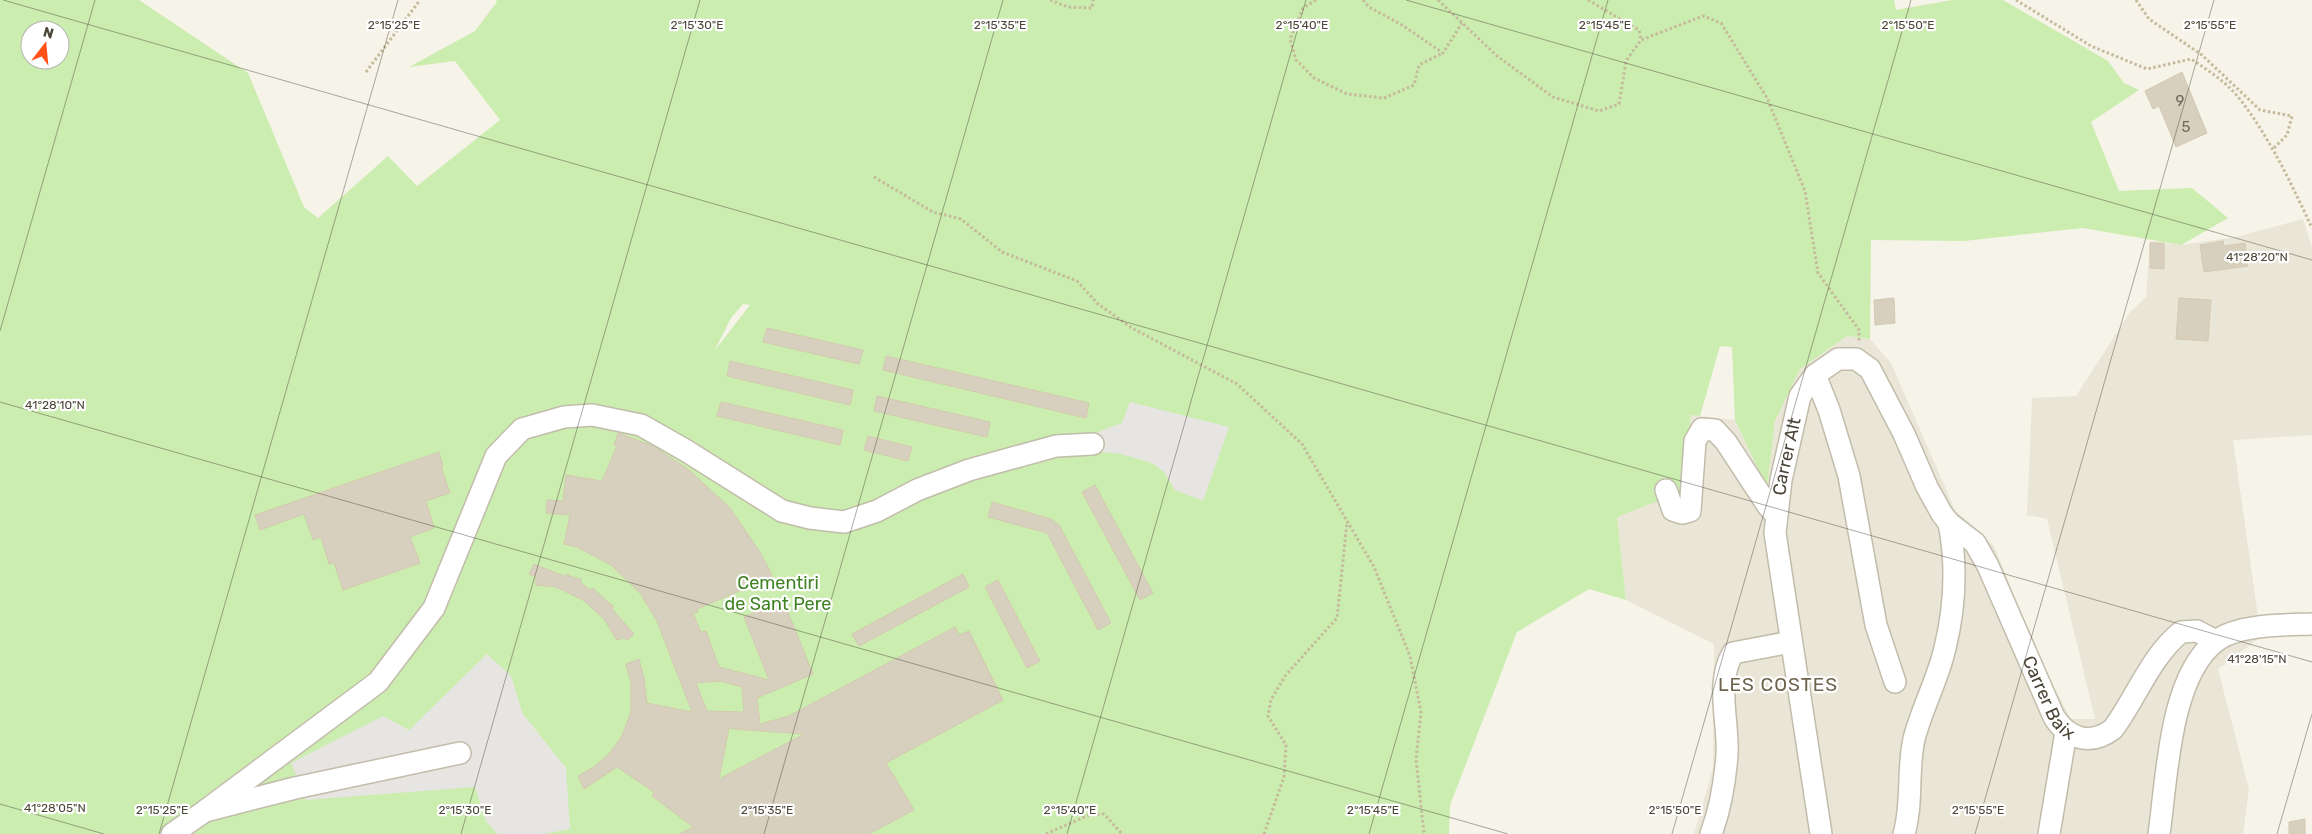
<svg xmlns="http://www.w3.org/2000/svg" width="2312" height="834" font-family="Rubik,sans-serif">
  <rect width="100%" height="100%" fill="#f6f3e9"/>
  <polygon fill="#eae6d7" points="2303,219 2312,247 2312,435 2233,440 2261,637 2218,669 2249,789 2243,834 1694,834 1713,768 1714,644 1626,600 1617,517 1682,492 1691,415 1735,420 1767,487 1775,421 1800,369 1847,336 1870,339 1891,363 1955,510 1994,546 2044,668 2071,719 2095,719 2047,519 2027,515 2032,398 2076,396 2130,312 2146,297 2150,241 2181,245 2236,237"/>
  <path fill="#cbedaf" fill-rule="evenodd" d="M0,0H139L248,73L304,207L318,218L388,156L417,186L500,120L455,61L409,67L475,31L497,2L496,0H1894L1896,10L1952,0H2003L2108,61L2124,83L2139,90L2091,122L2119,191L2192,188L2228,218L2181,245L2083,228L1964,241L1871,240L1870,339L1847,336L1800,369L1775,421L1767,488L1735,420L1732,347L1720,346L1700,416L1691,415L1682,492L1617,517L1626,600L1589,589L1517,632L1450,805L1449,834H0ZM30,30H60V60H30ZM743,304L750,305L715,350L731,318Z"/>
  <g fill="#e7e5e1">
    <polygon points="1130,402 1229,427 1203,501 1175,490 1164,472 1152,463 1121,454 1092,451 1093,434 1122,423"/>
    <polygon points="487,654 511,676 523,714 566,768 570,829 543,834 497,834 486,821 475,787 306,800 291,763 383,716 409,730"/>
  </g>
  <g fill="#d8d0be" stroke="#d4c9b0" fill-rule="evenodd">
    <polygon points="2182,72 2207,133 2176,147 2159,106 2153,109 2145,91"/>
    <polygon points="2223,241 2224,246 2245,243 2248,266 2204,272 2200,245"/>
    <polygon points="2150,243 2164,243 2164,269 2150,268"/>
    <polygon points="1894,298 1895,323 1875,325 1874,300"/>
    <polygon points="2179,298 2211,300 2208,341 2176,339"/>
    <polygon points="767,328 863,350 859,364 763,342"/>
    <polygon points="886,356 1089,403 1086,418 883,370"/>
    <polygon points="730,361 853,390 850,405 727,376"/>
    <polygon points="877,396 990,422 987,437 874,411"/>
    <polygon points="721,402 843,430 840,445 717,416"/>
    <path d="M618,433L653,446L689,470L730,508L760,552L773,577L697,609L698,612L693,614L701,632L706,631L719,667L769,680L744,617L783,600L813,674L757,698L760,724L789,716L955,627L959,635L969,631L1003,700L886,763L914,810L869,834H679L693,827L652,796L654,792L617,767L584,789L578,776L594,767L610,753L622,736L631,712V683L626,664L639,659L644,678L647,703L692,712L657,621L640,593L611,565L577,547L564,544L570,515L546,513L547,500L563,501L566,475L602,481L617,446L614,445ZM720,681L742,687L744,712L707,711L696,683ZM729,728L746,730L804,734L719,779Z"/>
    <polygon points="868,436 912,447 908,461 864,450"/>
    <polygon points="439,452 443,466 441,467 450,493 426,501 434,528 410,537 420,563 343,590 334,563 329,564 321,537 313,540 304,514 260,530 255,515"/>
    <polygon points="1095,485 1153,593 1140,600 1082,492"/>
    <polygon points="992,502 1051,519 1059,525 1111,623 1098,630 1047,533 988,517"/>
    <polygon points="534,564 561,575 565,576 567,574 572,577 581,579 581,583 590,590 593,588 603,598 613,606 612,609 634,634 627,640 624,638 617,640 604,619 583,600 556,587 536,585 536,577 529,574"/>
    <polygon points="963,574 969,587 859,646 852,634"/>
    <polygon points="998,580 1040,661 1027,668 985,587"/>
    <polygon points="2305,819 2305,834 2289,834 2289,822"/>
  </g>
  <g fill="none" stroke-linecap="round" stroke-linejoin="round">
    <g stroke="#c2bcab" stroke-width="24">
      <g id="minor">
        <polyline points="1815,375 1829,410 1849,476 1876,625 1895,682"/>
        <polyline points="1666,490 1673,510 1682,513 1690,511 1695,441 1702,429 1715,430 1726,442 1768,506 1776,515"/>
        <polyline points="205,811 378,682 434,608 496,456 522,429 564,417 592,415 641,425 685,450 782,511 810,518 844,522 877,511 917,490 969,470 1056,446 1093,444"/>
        <polyline points="172,834 205,811 295,788 460,753"/>
        <path d="M1711,834C1720,810 1725,781 1727,755C1729,722 1715,683 1733,653L1791,642"/>
        <path id="s1" d="M1821,834L1775,533L1781,480L1800,396L1815,375L1838,359H1856L1870,369L1904,434L1927,487L1942,514L1949,523L1975,543L1988,566L2054,717C2068,739 2091,746 2113,729C2136,698 2151,656 2181,632L2197,631L2216,641"/>
        <path d="M1904,834C1913,803 1907,770 1914,739C1922,708 1938,679 1945,648C1955,607 1957,564 1949,523"/>
        <polyline points="2049,834 2066,732"/>
        <path d="M2159,834C2167,779 2169,677 2216,641C2238,624 2285,625 2312,624"/>
      </g>
    </g>
    <g stroke="#c5ba9b" stroke-width="3" stroke-dasharray="2.5 2.5" stroke-linecap="butt">
      <polyline points="1050,0 1068,7 1092,8 1093,0"/>
      <polyline points="1316,0 1303,8 1290,39 1296,60 1314,78 1347,94 1384,98 1414,85 1419,65 1443,53"/>
      <polyline points="1363,0 1369,7 1402,25 1443,53 1462,23"/>
      <polyline points="1438,0 1497,56 1553,97 1599,111 1619,104 1626,61 1641,40 1703,16 1721,23 1767,98 1805,191 1818,273 1859,330 1859,341"/>
      <polyline points="1588,0 1639,30 1641,40"/>
      <path d="M2016,0L2091,46L2147,69L2191,59C2208,70 2226,82 2239,98C2270,138 2291,183 2312,228"/>
      <polyline points="2136,0 2149,19 2202,55 2260,110 2292,116 2287,135 2273,149"/>
      <polyline points="366,72 420,0"/>
      <polyline points="874,177 933,212 961,219 1002,252 1077,281 1098,304 1132,328 1237,384 1302,444 1374,567 1410,656 1421,712 1416,759 1424,834"/>
      <polyline points="1046,834 1089,815 1104,814 1122,834"/>
      <polyline points="1264,834 1284,777 1286,745 1268,716 1271,700 1285,676 1337,618 1347,522"/>
    </g>
    <use href="#minor" stroke="#fff" stroke-width="21"/>
  </g>
  <path fill="none" stroke="#4a4537" stroke-width="1" stroke-opacity="0.45" d="M3,0L2312,662M1406,0L2312,260M0,331L95,0M0,402L1508,834M0,804L104,834M159,834L398,0M461,834L700,0M764,834L1003,0M1067,834L1306,0M1369,834L1608,0M1672,834L1911,0M1975,834L2214,0M2277,834L2312,714"/>
  <g text-anchor="middle" stroke-width="4.5" stroke-linejoin="round" paint-order="stroke">
    <g font-size="15" fill="#6e6859">
      <text x="2180" y="106">9</text>
      <text x="2186" y="132">5</text>
    </g>
    <g font-size="18" fill="#4a4537" stroke="#fff">
      <text dy="6" stroke="none"><textPath href="#s1" startOffset="382">Carrer Alt</textPath></text>
      <text dy="6" stroke="none"><textPath href="#s1" startOffset="911">Carrer Baix</textPath></text>
    </g>
    <g font-size="18" fill="#3f8224" stroke="#fff">
      <text x="778" y="589">Cementiri<tspan x="778" dy="21">de Sant Pere</tspan></text>
    </g>
    <g font-size="19" letter-spacing="1" fill="#6e644d" stroke="#fff">
      <text x="1778" y="691">LES COSTES</text>
    </g>
  </g>
  <g font-size="12" text-anchor="middle" fill="#4a4537" stroke="#fff" stroke-width="4.5" stroke-linejoin="round" paint-order="stroke">
    <text x="394" y="29">2°15'25"E</text>
    <text x="697" y="29">2°15'30"E</text>
    <text x="1000" y="29">2°15'35"E</text>
    <text x="1302" y="29">2°15'40"E</text>
    <text x="1605" y="29">2°15'45"E</text>
    <text x="1908" y="29">2°15'50"E</text>
    <text x="2210" y="29">2°15'55"E</text>
    <text x="2257" y="261">41°28'20"N</text>
    <text x="55" y="409">41°28'10"N</text>
    <text x="2257" y="663">41°28'15"N</text>
    <text x="55" y="812">41°28'05"N</text>
    <text x="162" y="814">2°15'25"E</text>
    <text x="465" y="814">2°15'30"E</text>
    <text x="767" y="814">2°15'35"E</text>
    <text x="1070" y="814">2°15'40"E</text>
    <text x="1373" y="814">2°15'45"E</text>
    <text x="1675" y="814">2°15'50"E</text>
    <text x="1978" y="814">2°15'55"E</text>
  </g>
  <g transform="translate(45 45) rotate(16)"><circle r="24" fill="#ffffff" stroke="#b7b5af"/>
  <path d="M0-4L9 19L0 12L-9 19Z" fill="#ff5017"/>
  <text y="-8" font-size="14" font-weight="bold" text-anchor="middle" fill="#4a4537">N</text>
  </g>
</svg>
